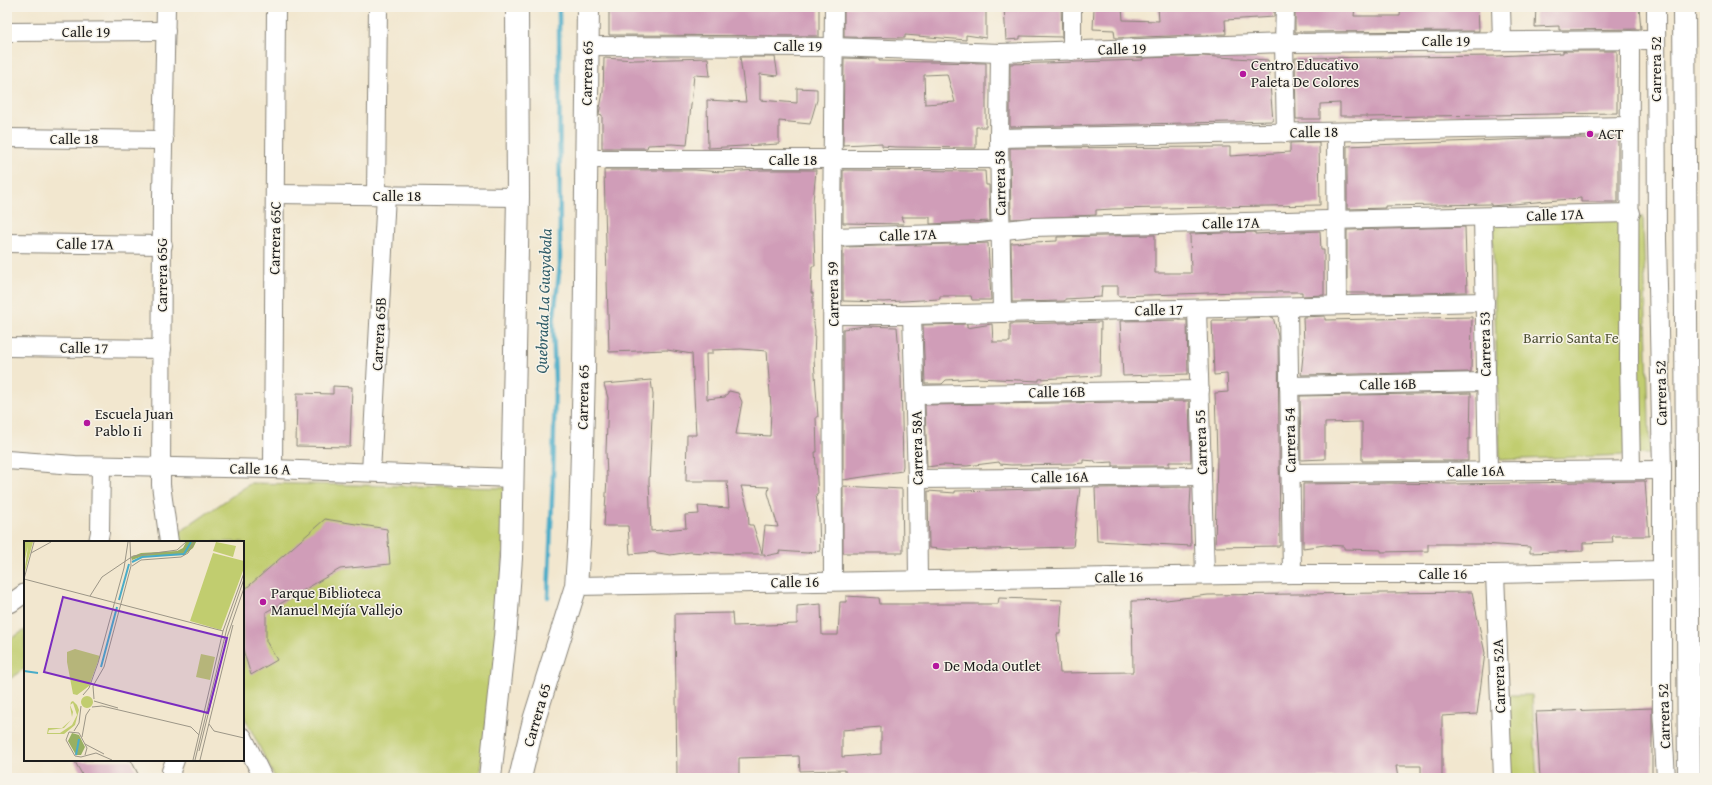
<svg xmlns="http://www.w3.org/2000/svg" width="1712" height="785" font-family="'Gentium Book Plus',serif">
  <rect width="100%" height="100%" fill="#f7f3e8"/>
  <filter id="ink" filterUnits="userSpaceOnUse"><feTurbulence type="fractalNoise" baseFrequency=".025" numOctaves="2"/><feDisplacementMap in="SourceGraphic" scale="8" xChannelSelector="R" yChannelSelector="G"/><feConvolveMatrix kernelMatrix="1 2 1 2 8 2 1 2 1" color-interpolation-filters="sRGB"/></filter>
  <filter id="wash" filterUnits="userSpaceOnUse"><feTurbulence type="fractalNoise" baseFrequency=".012" numOctaves="4" result="noise"/><feDisplacementMap in="SourceGraphic" scale="16" xChannelSelector="R" yChannelSelector="G"/><feGaussianBlur stdDeviation="0.9" result="paint"/><feColorMatrix in="noise" values="0 0 0 0 0 0 0 0 0 0 0 0 0 0 0 0 0 1.4 0 .05"/><feComposite in="paint" operator="in"/></filter>
  <g filter="url(#wash)">
    <rect width="100%" height="100%" fill="#f2e7cf"/>
    <g fill="#c1cd6f" stroke="#6e7446">
      <polygon points="1643,217 1650,454 1500,460 1492,222"/>
      <polygon points="251,483 507,488 499,636 479,778 275,778 243,714 243,542 181,542 177,534"/>
      <polygon points="25,630 25,668 7,681 7,641"/>
      <polygon points="1505,695 1532,695 1537,778 1511,778"/>
    </g>
    <g fill="none" stroke-linecap="round" stroke-linejoin="round">
      <polyline stroke="#49acc8" stroke-width="4.5" points="548,597 553,475 555,384 553,323 560,266 559,7"/>
    </g>
    <g id="blocks">
      <g fill="#d09db8" fill-rule="evenodd">
        <polygon points="609,7 819,7 819,36 609,35"/>
        <polygon points="844,7 950,7 950,10 986,8 986,38 966,35 966,40 905,35 905,38 844,37"/>
        <polygon points="1004,7 1061,7 1062,37 1020,36 1020,39 1006,40"/>
        <polygon points="1094,7 1122,7 1123,20 1159,21 1158,7 1274,7 1274,17 1225,20 1226,34 1115,38 1114,30 1093,29"/>
        <polygon points="1295,7 1355,7 1354,16 1400,16 1401,7 1478,7 1479,31 1295,32"/>
        <polygon points="1536,7 1639,7 1641,29 1559,30 1559,26 1535,27"/>
        <polygon points="1563,51 1617,51 1617,113 1367,117 1367,116 1340,116 1340,103 1320,104 1320,119 1296,119 1295,58 1497,56 1563,53"/>
        <polygon points="1202,56 1268,60 1273,121 1010,127 1010,64 1143,60 1143,58"/>
        <polygon points="740,57 775,57 778,76 760,74 760,100 797,103 797,88 817,89 817,100 810,124 779,121 779,144 708,148 707,100 746,102"/>
        <polygon points="604,58 635,60 708,58 710,76 694,75 687,145 672,144 648,145 647,148 602,148 602,115 599,114 603,92"/>
        <path d="M844,58L879,59V61L986,63V127H976V148L895,147L882,146V143L843,145ZM947,74L955,102L925,104L924,75Z"/>
        <polygon points="1553,138 1618,138 1618,202 1581,202 1581,198 1491,206 1491,204 1385,206 1385,208 1347,209 1347,146"/>
        <polygon points="1319,142 1320,205 1112,209 1096,210 1096,215 1011,219 1010,148 1230,147 1230,156 1290,152 1290,143"/>
        <path d="M604,170H695L722,172L759,170H816L813,202L815,266H812L811,293H813V316L815,331L814,360L818,417H816L817,452H815L818,494H816L819,519L820,551L807,553L779,551L780,553L765,556V554H735L704,552V553L690,552L670,555L653,552L630,554L628,526H604L607,478L606,451L608,398L604,384L651,380L653,395L649,481L651,531L686,528L685,515L699,514L698,506L729,508L727,481H686L687,435H696L692,354L667,350L609,352ZM741,349L767,351L771,407L770,436L736,434L742,402L738,393L729,391L725,397L707,399L706,354H712V350ZM741,486L769,487L768,493L778,527L765,526L762,553L753,525H749L748,509Z"/>
        <polygon points="843,170 985,171 986,185 989,185 990,221 930,224 930,217 901,217 904,224 843,223"/>
        <polygon points="1465,227 1467,292 1369,294 1369,293 1347,293 1347,230"/>
        <polygon points="1320,231 1321,250 1324,250 1324,295 1302,296 1302,292 1239,292 1118,296 1118,286 1102,286 1101,297 1065,299 1065,301 1012,302 1011,243 1057,241 1057,237 1155,235 1155,273 1191,273 1190,234 1255,232 1255,234"/>
        <polygon points="988,243 991,300 972,300 971,296 940,296 940,299 884,302 843,301 843,247"/>
        <polygon points="1325,316 1325,320 1472,317 1471,372 1301,375 1304,346 1303,317"/>
        <polygon points="1273,317 1278,336 1280,546 1215,547 1217,455 1215,393 1228,392 1227,374 1214,375 1212,320 1246,320 1246,318"/>
        <polygon points="1187,320 1188,374 1123,376 1120,321"/>
        <polygon points="1101,322 1100,376 1039,379 1039,381 976,378 946,380 942,384 925,384 923,325 967,324 967,328 992,324 993,342 1010,342 1010,324"/>
        <polygon points="864,326 897,327 901,375 903,466 902,471 843,480 843,329"/>
        <polygon points="333,386 352,387 350,447 296,446 297,393 333,394"/>
        <polygon points="1471,393 1470,439 1468,439 1468,461 1362,461 1362,422 1325,423 1325,459 1301,460 1300,396"/>
        <polygon points="1189,401 1191,462 1169,462 1169,466 1113,466 1113,462 1095,463 1095,461 1083,460 1083,463 1074,464 1011,465 1000,464 999,462 967,466 942,465 927,467 925,405"/>
        <polygon points="1645,481 1649,536 1612,536 1613,542 1583,543 1583,551 1530,553 1530,547 1482,544 1428,544 1428,551 1381,552 1381,550 1344,549 1344,546 1325,545 1303,548 1303,484 1389,483 1450,484"/>
        <polygon points="843,486 902,489 903,553 843,553"/>
        <polygon points="1191,487 1190,507 1191,546 1097,541 1095,488"/>
        <polygon points="1080,488 1073,547 950,550 929,548 928,491 955,493 955,491"/>
        <polygon points="325,519 387,529 390,564 340,569 266,612 266,641 277,660 251,675 243,650 243,591"/>
        <path d="M1472,592L1485,653L1477,714L1442,716V778H1421V766H1396L1398,778H845V770L800,771L799,756L739,758V778H677L675,614L732,613L733,626L797,624V606L821,604L822,635H838L840,602H846V596L879,598L880,604H998L999,598L1062,600L1060,634H1057L1060,673L1133,672L1132,601L1166,600L1208,595ZM881,727V754L842,757V730Z"/>
        <polygon points="1652,708 1652,778 1540,778 1536,712"/>
        <polygon points="74,760 131,760 140,778 84,778"/>
      </g>
    </g>
  </g>
  <g filter="url(#ink)">
    <use href="#blocks" fill-opacity="0" stroke="#878276" stroke-width="1"/>
    <g fill="none" stroke-linecap="round" stroke-linejoin="round">
      <g stroke="#878276" stroke-width="20">
        <g id="minor">
          <polyline points="166,7 162,195 161,485 169,542"/>
          <polyline points="1072,7 1072,51"/>
          <polyline points="1285,7 1284,43 1286,133"/>
          <polyline points="1501,7 1502,41"/>
          <polyline points="1656,7 1657,239 1662,470 1662,709 1666,778"/>
          <polyline points="7,32 166,31"/>
          <polyline points="1630,40 1629,360 1631,470"/>
          <polyline points="588,46 833,47 1000,53 1284,43 1656,40"/>
          <polyline points="1000,53 999,138 1002,313"/>
          <polyline points="1336,132 1337,305"/>
          <polyline points="7,138 164,140"/>
          <polyline points="999,138 1629,126"/>
          <polyline points="586,159 999,159"/>
          <polyline points="276,194 518,197"/>
          <polyline points="376,195 378,7"/>
          <polyline points="1483,217 1488,471"/>
          <polyline points="832,237 979,233 1032,227 1631,213"/>
          <polyline points="7,243 163,245"/>
          <polyline points="1288,307 1292,574"/>
          <polyline points="1197,309 1205,575"/>
          <polyline points="833,315 912,315 1485,302"/>
          <polyline points="912,315 917,479 918,580"/>
          <polyline points="7,347 162,349"/>
          <polyline points="1289,386 1486,382"/>
          <polyline points="915,395 1200,390"/>
          <polyline points="7,460 75,465 273,469 513,478"/>
          <polyline points="273,469 276,7"/>
          <polyline points="371,472 386,195"/>
          <polyline points="1290,473 1662,470"/>
          <polyline points="917,479 1202,476"/>
          <polyline points="98,542 100,532 101,466"/>
          <polyline points="1495,574 1503,778"/>
          <polyline points="833,581 832,237 834,7"/>
          <polyline points="576,586 1292,574 1495,574 1662,570"/>
          <polyline points="7,603 11,603 25,593"/>
          <polyline points="243,737 263,778"/>
          <polyline points="172,778 171,771 175,760"/>
        </g>
      </g>
      <g stroke="#878276" stroke-width="24">
        <g id="major">
          <polyline points="1684,7 1689,778"/>
          <polyline points="490,778 505,638 511,558 518,197 517,7"/>
          <polyline points="520,778 534,720 576,586 580,528 584,371 588,7"/>
        </g>
      </g>
      <use href="#minor" stroke="#fff" stroke-width="18"/>
      <use href="#major" stroke="#fff" stroke-width="22"/>
    </g>
  </g>
  <g fill="#b5179e" stroke="#f7f3e8" stroke-width="1.5">
    <circle cx="1243" cy="74" r="4"/>
    <circle cx="1590" cy="134" r="4"/>
    <circle cx="87" cy="423" r="4"/>
    <circle cx="263" cy="602" r="4"/>
    <circle cx="936" cy="666" r="4"/>
  </g>
  <g text-anchor="middle" stroke-width="3" stroke-linejoin="round" paint-order="stroke">
    <g font-size="15" fill="#1c1c1c" stroke="#f7f3e8">
      <text x="86" y="37">Calle 19</text>
      <text x="1446" y="46">Calle 19</text>
      <text x="798" y="51">Calle 19</text>
      <text transform="translate(1122 49) rotate(-2)" y="5">Calle 19</text>
      <text transform="translate(1656 69) rotate(-90)" y="5">Carrera 52</text>
      <text transform="translate(587 73) rotate(-89)" y="5">Carrera 65</text>
      <text transform="translate(1314 132) rotate(-1)" y="5">Calle 18</text>
      <text x="74" y="144">Calle 18</text>
      <text x="793" y="165">Calle 18</text>
      <text transform="translate(1000 183) rotate(-91)" y="5">Carrera 58</text>
      <text x="397" y="201">Calle 18</text>
      <text transform="translate(1555 215) rotate(-2)" y="5">Calle 17A</text>
      <text transform="translate(1231 223) rotate(-1)" y="5">Calle 17A</text>
      <text transform="translate(908 235) rotate(-2)" y="5">Calle 17A</text>
      <text transform="translate(275 238) rotate(-89)" y="5">Carrera 65C</text>
      <text transform="translate(85 244) rotate(1)" y="5">Calle 17A</text>
      <text transform="translate(162 275) rotate(-90)" y="5">Carrera 65G</text>
      <text transform="translate(833 294) rotate(-91)" y="5">Carrera 59</text>
      <text transform="translate(1159 310) rotate(-1)" y="5">Calle 17</text>
      <text transform="translate(379 334) rotate(-87)" y="5">Carrera 65B</text>
      <text transform="translate(1485 344) rotate(-91)" y="5">Carrera 53</text>
      <text transform="translate(84 348) rotate(1)" y="5">Calle 17</text>
      <text transform="translate(1388 384) rotate(-1)" y="5">Calle 16B</text>
      <text transform="translate(1057 392) rotate(-1)" y="5">Calle 16B</text>
      <text transform="translate(1661 393) rotate(-91)" y="5">Carrera 52</text>
      <text transform="translate(583 397) rotate(-89)" y="5">Carrera 65</text>
      <text transform="translate(1290 440) rotate(-91)" y="5">Carrera 54</text>
      <text transform="translate(1201 442) rotate(-92)" y="5">Carrera 55</text>
      <text transform="translate(917 448) rotate(-91)" y="5">Carrera 58A</text>
      <text transform="translate(260 469) rotate(1)" y="5">Calle 16 A</text>
      <text transform="translate(1476 471) rotate(-1)" y="5">Calle 16A</text>
      <text transform="translate(1060 477) rotate(-1)" y="5">Calle 16A</text>
      <text x="1443" y="579">Calle 16</text>
      <text transform="translate(1119 577) rotate(-1)" y="5">Calle 16</text>
      <text transform="translate(795 582) rotate(-1)" y="5">Calle 16</text>
      <text transform="translate(1499 676) rotate(-92)" y="5">Carrera 52A</text>
      <text transform="translate(537 715) rotate(-74)" y="5">Carrera 65</text>
      <text transform="translate(1664 716) rotate(-92)" y="5">Carrera 52</text>
    </g>
    <g font-size="15" fill="#1c1c1c" stroke="#f7f3e8" text-anchor="start">
      <text x="1251" y="70">Centro Educativo<tspan x="1251" dy="17">Paleta De Colores</tspan></text>
      <text x="1598" y="139">ACT</text>
      <text x="95" y="419">Escuela Juan<tspan x="95" dy="17">Pablo Ii</tspan></text>
      <text x="271" y="598">Parque Biblioteca<tspan x="271" dy="17">Manuel Mejía Vallejo</tspan></text>
      <text x="944" y="671">De Moda Outlet</text>
    </g>
    <g font-size="15" fill="#4e5135" stroke="#f7f3e8">
      <text x="1571" y="343">Barrio Santa Fe</text>
    </g>
    <g font-size="16" font-style="italic" fill="#305d69" stroke="#f7f3e8">
      <text transform="translate(543 301) rotate(-88)" y="6">Quebrada La Guayabala</text>
    </g>
  </g>
  <g transform="translate(24 541)">
    <rect width="220" height="220" fill="#f2e7cf"/>
    <path d="M0,1H9L0,34L4,5L0,22ZM192,1L212,5L209,16L189,10ZM189,12L220,20V27L197,89L166,80ZM51,108L76,115L65,145L53,154L49,153L43,121V111ZM177,113L191,116L186,139L172,136ZM57 161a6 6 0 1 1 12 0a6 6 0 1 1-12 0ZM47,161L49,160L53,164L55,169L51,184L40,193H23L24,187H38L47,179L40,187L25,189L24,192H36L48,184L53,174L49,162L46,164L49,171L48,176L46,165Z" fill="#c1cd6f"/>
    <path d="M162,1H172L169,7L160,14L119,15L108,19L107,16L117,12L153,10L159,7ZM48,192L55,194L61,206L57,214H52L44,200Z" fill="#98b062"/>
    <path fill="none" stroke="#49acc8" stroke-width="2" d="M108,21L118,16L160,13L167,1M95,59L105,23M77,126L93,66M0,130L14,132M52,214L55,198"/>
    <path fill="none" stroke="#9c9687" stroke-width="1" d="M10,1L0,38L199,90M7,12L27,1M108,25L117,19L157,16L164,12L170,1M66,55L78,36L109,15L153,9L162,1M201,102L220,47M59,154L65,147L74,122L100,27L104,1M70,158L69,145L80,126L107,25L106,1M70,160L94,167M68,166L78,165L167,186L175,194M185,183L190,190L220,197M50,190L55,182L57,165M58,196L62,174L66,168M61,203L80,213M175,210L197,121M61,214L63,207L55,192L45,191L42,199L51,215L57,216L72,212L88,219M169,219L199,90L220,32M171,219L203,87L220,38M176,219L209,84"/>
    <path fill="#7b2cbf" fill-opacity="0.15" stroke="#7b2cbf" stroke-width="2" d="M39,56L203,97L184,172L20,131Z"/>
    <rect width="220" height="220" fill="none" stroke="#1c1c1c" stroke-width="2"/>
  </g>
  <rect width="1712" height="785" fill="none" stroke="#f7f3e8" stroke-width="24"/>
</svg>
